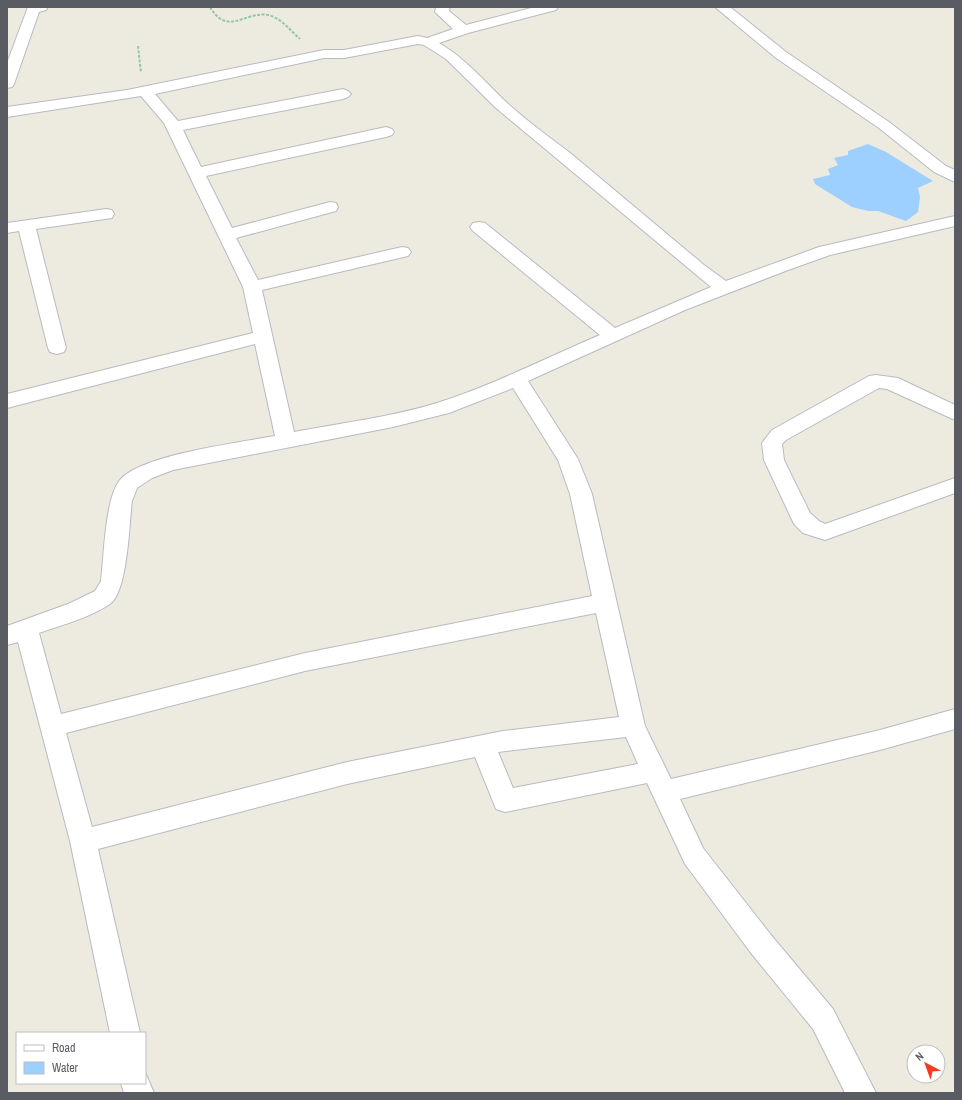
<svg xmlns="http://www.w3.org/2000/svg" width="962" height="1100" font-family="'Archivo Narrow',sans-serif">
  <rect width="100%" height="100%" fill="#edebe0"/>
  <polygon fill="#9dcfff" points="868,144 886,152 933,181 918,188 920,197 918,212 906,221 878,211 868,211 852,207 815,184 813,179 830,175 828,169 838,165 834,158 848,155 848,151"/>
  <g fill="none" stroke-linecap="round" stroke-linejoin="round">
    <g stroke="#b8bac0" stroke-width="2">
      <g id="minor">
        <polygon points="28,7 48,7 46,10 39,12 14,84 12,87 7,88 7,63"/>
        <path d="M436,7H450L449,11L466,25L535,7H558L556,10L468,33L439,43C465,58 484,81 506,102C526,120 547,136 569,152L704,265L726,281L819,247L955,216V226L830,255L788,270L685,310L528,381L578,459L592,494L645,726L671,779L880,730L955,709V729L880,750L680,799L703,848L771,935L833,1009L876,1093H845L813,1029L751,953L685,864L647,783L505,812L496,809L475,757L347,784L98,849L140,1033H110L70,841L18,642L7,645V626L68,604L95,591L101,581C104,556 105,498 120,480C140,455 241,442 275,436L255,344L7,408V394L253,333L243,287L164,123L141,96L7,117V107L127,90L324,50H344L418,36L427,38L453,29L435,12ZM418,44L424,45L446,59L496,108L711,287L615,328L485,223L479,222L473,223L470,227L473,231L600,335C546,358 493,385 437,403C391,417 341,423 294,432L262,290L408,256L411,252L408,248L402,247L258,280L236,238L336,211L338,207L336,203L330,202L232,228L206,176L386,137L392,135L394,132L392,129L386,127L201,167L183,130L343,99L348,97L351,94L348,91L343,89L178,121L155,94L324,58H344ZM513,388L558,460L570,494L592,596L305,653L61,714L39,633C62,625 89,618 110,604C128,591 129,523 132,501L137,488L152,478L173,470L393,427L449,413ZM596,613L619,717L503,731L347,762L92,827L66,733L305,671ZM626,737L638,764L513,788L498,752Z"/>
        <polygon points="715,7 730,7 786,52 889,122 946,166 955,170 955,182 934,172 879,128 776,58"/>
        <polygon points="106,209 112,210 114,214 112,218 36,229 66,348 64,352 57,354 50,352 48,348 19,231 7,233 7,223"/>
        <polygon points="876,375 898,378 955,405 955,420 887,389 879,388 786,440 782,444 784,460 810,513 819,521 825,524 955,478 955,493 825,540 803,533 794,524 764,460 762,443 772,430 869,376"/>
        <polygon points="145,1072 154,1093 124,1093 121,1083 145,1083"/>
      </g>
    </g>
    <g stroke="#93c8a4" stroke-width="2" stroke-dasharray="3 1.5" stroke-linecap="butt">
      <path d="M210,7C228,37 244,11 268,15C280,17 291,31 300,39"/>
      <polyline points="138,46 141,73"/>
    </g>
    <use href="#minor" fill="#fff" fill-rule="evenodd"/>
  </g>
  <rect width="962" height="1100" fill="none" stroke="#595c62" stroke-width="16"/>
  <rect x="16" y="1032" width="130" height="52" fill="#ffffff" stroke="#bdbec0"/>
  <rect x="24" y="1045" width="20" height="6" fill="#ffffff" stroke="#bdbec0"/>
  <text x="52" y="1052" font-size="12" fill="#595c62">Road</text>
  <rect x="24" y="1062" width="20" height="12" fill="#9dcfff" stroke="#bdbec0"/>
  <text x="52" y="1072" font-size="12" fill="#595c62">Water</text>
  <g transform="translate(926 1064) rotate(319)"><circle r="19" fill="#ffffff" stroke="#bdbec0"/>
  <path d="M0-3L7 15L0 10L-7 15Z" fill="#f33b1f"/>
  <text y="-6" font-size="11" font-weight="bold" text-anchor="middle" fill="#595c62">N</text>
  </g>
</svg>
